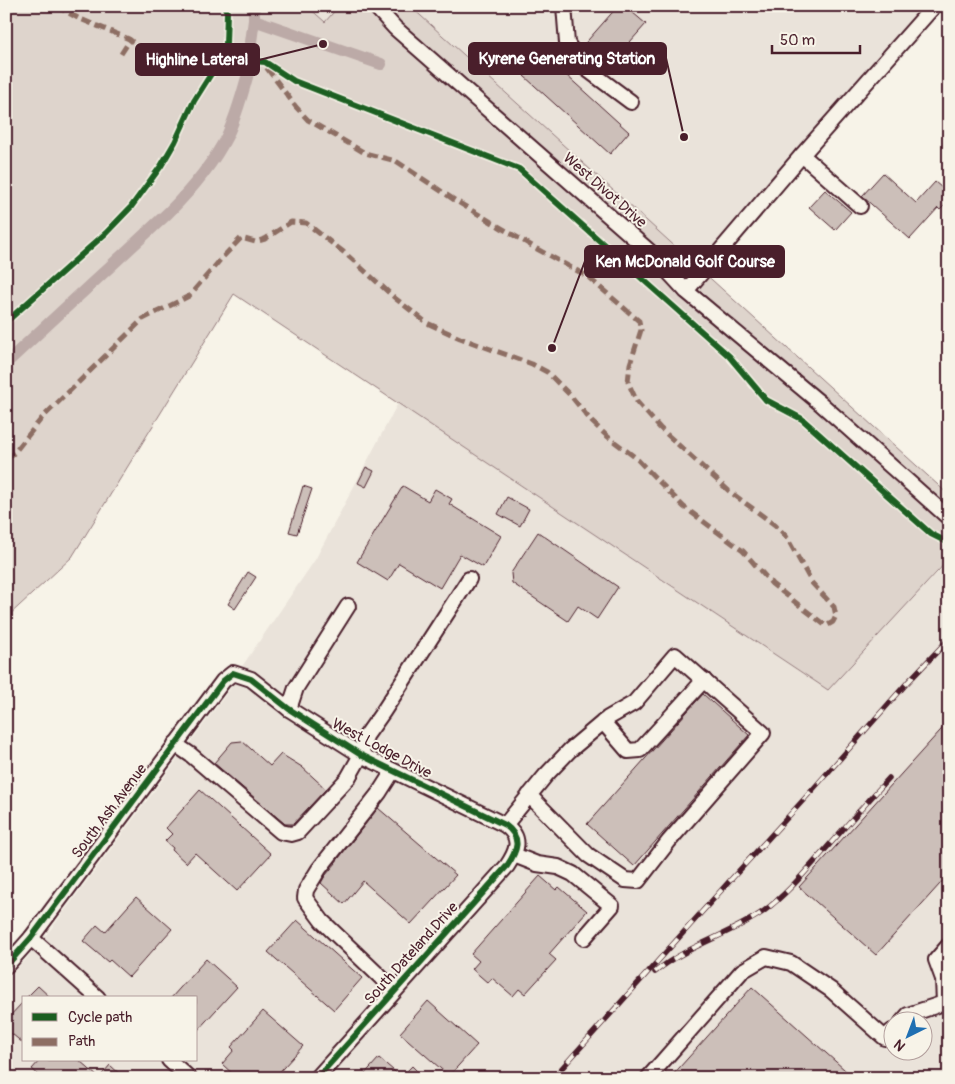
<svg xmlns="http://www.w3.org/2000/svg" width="955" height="1084" font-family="Pangolin,sans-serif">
  <rect width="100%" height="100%" fill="#f7f3e8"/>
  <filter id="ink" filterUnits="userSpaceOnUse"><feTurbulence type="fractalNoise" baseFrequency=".02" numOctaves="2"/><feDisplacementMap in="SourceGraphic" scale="10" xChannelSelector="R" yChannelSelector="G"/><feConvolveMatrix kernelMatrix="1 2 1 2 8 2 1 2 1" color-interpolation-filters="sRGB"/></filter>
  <g filter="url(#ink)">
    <g fill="#eae3da" fill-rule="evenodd">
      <polygon points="307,6 339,6 325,22"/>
      <polygon points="410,6 927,6 699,268"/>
      <path d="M398,403L826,689L919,591L949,562V1078H6V980L27,958L54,925L230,689L243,665L315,560ZM24,998H196V1060H24ZM892,1022H922V1052H892Z"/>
    </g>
    <polygon fill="#ded4cc" stroke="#947a7c" points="6,6 307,6 325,22 339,6 410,6 949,495 949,559 828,690 234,294 72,557 6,618"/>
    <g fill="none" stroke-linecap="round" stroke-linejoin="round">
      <g stroke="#bcaaa7" stroke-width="12">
        <polyline points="254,20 381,64"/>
        <polyline points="250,49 254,20 254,6"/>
        <path d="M6,363L168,213C191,190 212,166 227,136C237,114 244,89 250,66"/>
      </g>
    </g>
    <g fill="#ccbfb9" stroke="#4a1f2b">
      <polygon points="618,6 625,6 646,24 605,70 581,48"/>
      <polygon points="544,55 629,132 610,154 524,76"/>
      <polygon points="883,173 916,203 935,182 949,194 949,201 940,210 938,208 910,239 862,196"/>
      <polygon points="825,190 851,212 835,230 809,207"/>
      <polygon points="366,467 374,471 366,487 358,483"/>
      <polygon points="303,486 312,489 297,534 289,532"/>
      <polygon points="403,486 428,501 435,489 452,499 449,504 501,536 483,567 460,554 440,588 399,563 388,581 357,562"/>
      <polygon points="507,497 529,509 520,526 498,514"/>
      <polygon points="538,532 618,587 597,619 578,606 568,621 512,583 511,573"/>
      <polygon points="248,572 256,577 235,609 228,604"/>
      <polygon points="703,694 749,735 634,866 587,824"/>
      <polygon points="949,721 949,874 876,955 799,887"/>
      <polygon points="242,741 270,766 281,754 302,767 326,789 293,824 285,824 214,763 232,742"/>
      <polygon points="200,790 271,854 237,891 195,853 186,863 172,850 173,848 165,841 172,834 166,828"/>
      <polygon points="378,808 456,875 411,924 363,881 344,904 321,883 325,876 336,863 335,863"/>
      <polygon points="540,876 556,890 559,887 587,911 549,954 556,960 525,994 519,989 513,996 492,978 488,983 472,969 479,961 471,954"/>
      <polygon points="136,897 172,929 129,977 110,960 108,962 83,941 97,925 105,932"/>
      <polygon points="297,920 362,978 334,1010 268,952"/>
      <polygon points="206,959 237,987 196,1032 196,998 171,998"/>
      <polygon points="38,986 51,998 26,998"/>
      <polygon points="752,987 854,1078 670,1078"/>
      <polygon points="24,1001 24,1044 6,1029 6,1020"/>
      <polygon points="428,1001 477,1045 449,1076 400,1033"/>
      <polygon points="263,1011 303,1046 274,1078 237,1078 222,1064 234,1050 231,1047"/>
      <polygon points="379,1058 401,1077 412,1066 424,1078 361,1078"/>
      <polygon points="40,1060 79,1060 99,1078 110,1065 124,1078 42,1078 32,1069"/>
    </g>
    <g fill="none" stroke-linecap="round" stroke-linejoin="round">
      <g stroke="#4a1f2b" stroke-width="18">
        <g id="minor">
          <polyline points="375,6 395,28 649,251 686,291 820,403 949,518"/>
          <polyline points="564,6 567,43 580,64 631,102"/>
          <polyline points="802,155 860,206"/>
          <polyline points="686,291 802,155 934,6"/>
          <polyline points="289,709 296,688 348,606"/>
          <polyline points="603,722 628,751 640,750 704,680"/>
          <polyline points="175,744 191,755 281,832 291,834 298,832 348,778 361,755 366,736 383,712 469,579"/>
          <polyline points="393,771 379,793 319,869 306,890 305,898 322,921 394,990"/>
          <polyline points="505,825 546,775 570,750 608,718 634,703 675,655 763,733 669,841 638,881 625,880 588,855 529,795"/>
          <polyline points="514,855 537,864 558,867 573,874 612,906 584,938"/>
          <polyline points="31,938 98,998"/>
          <path d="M6,966L31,938L223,681L233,673L251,679L289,709L361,755L505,825C523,838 517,851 507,866L317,1078"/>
          <polyline points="902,1022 908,1015 944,1003 943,979 936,960 949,945"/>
          <polyline points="169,1060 189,1078"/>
          <polyline points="648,1078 742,971 766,957 791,963 831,990 885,1038 892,1031"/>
        </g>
      </g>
      <use href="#minor" stroke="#f7f3e8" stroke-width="14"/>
      <g stroke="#4a1f2b" stroke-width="5.5">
        <g id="rail">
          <path d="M655,972C688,945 730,935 764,911C787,894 805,872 823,852C845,827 867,802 889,778"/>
          <polyline points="553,1078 726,885 807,796 907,683 949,639"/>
        </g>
      </g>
      <use href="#rail" stroke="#f7f3e8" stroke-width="4" stroke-dasharray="11" stroke-linecap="butt"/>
      <g stroke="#8d6e63" stroke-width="5" stroke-dasharray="10 5" stroke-linecap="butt">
        <polyline points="56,6 78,18 129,39 146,53 162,61 179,63 194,61 224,60"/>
        <polyline points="121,54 130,40"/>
        <polyline points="6,459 14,453 42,418 143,319 189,296 221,259 241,238 255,242 265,239 291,222 306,223 346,254 396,299 427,323 460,338 532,364 547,372 571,396 592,422 607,436 635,457 684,507 743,551 772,584 826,626 833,622 836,616 834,607 812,583 786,536 775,525 729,491 660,428 637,402 628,382 630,364 641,330 639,321 587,276 537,249 456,201 396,161 365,153 308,120 296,107 266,67"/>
      </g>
      <g stroke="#f7f3e8" stroke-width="9">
        <g id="cycleway">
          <polyline points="222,59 265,62 294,81 519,169 729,356 766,400 802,419 931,534 949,543"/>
          <polyline points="6,322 106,233 131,207 161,166 175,142 194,101 211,74 222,59 226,44 227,12 224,6"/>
          <path d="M6,966L31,938L223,681L233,673L251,679L289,709L361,755L505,825C523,838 517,851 507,866L317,1078"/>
        </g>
      </g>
      <use href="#cycleway" stroke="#1b5e20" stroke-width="6"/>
    </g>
  </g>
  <g text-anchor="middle" stroke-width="4" stroke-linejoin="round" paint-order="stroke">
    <g font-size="15" fill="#4a1f2b" stroke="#f7f3e8">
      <text transform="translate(605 190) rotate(41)" y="5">West Divot Drive</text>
      <text transform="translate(382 748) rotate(28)" y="5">West Lodge Drive</text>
      <text transform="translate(109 811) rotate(-53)" y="5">South Ash Avenue</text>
      <text transform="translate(411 953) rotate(-48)" y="5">South Dateland Drive</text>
    </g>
  </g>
  <path fill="none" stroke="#4a1f2b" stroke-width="2" d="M684 137L666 58M323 44L259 60M552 348L585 261"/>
  <g fill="#4a1f2b" stroke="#f7f3e8" stroke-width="2">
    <circle cx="684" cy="137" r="5"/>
    <circle cx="323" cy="44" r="5"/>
    <circle cx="552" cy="348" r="5"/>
  </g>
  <g fill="#4a1f2b" stroke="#4a1f2b" stroke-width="2">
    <rect x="469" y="43" width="197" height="31" rx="5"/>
    <rect x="136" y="44" width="123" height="31" rx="5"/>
    <rect x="585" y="246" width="199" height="31" rx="5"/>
  </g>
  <g font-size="16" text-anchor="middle" font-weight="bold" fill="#fff">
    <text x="567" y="64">Kyrene Generating Station</text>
    <text x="197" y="65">Highline Lateral</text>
    <text x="685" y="267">Ken McDonald Golf Course</text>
  </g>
  <rect width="955" height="1084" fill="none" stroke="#f7f3e8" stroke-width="25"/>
  <rect x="12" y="12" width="930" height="1059" fill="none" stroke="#4a1f2b" stroke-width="2" filter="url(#ink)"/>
  <rect x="22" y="996" width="175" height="65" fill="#f7f3e8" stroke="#b29e9c"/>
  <rect x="32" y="1013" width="25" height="8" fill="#1b5e20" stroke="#b29e9c"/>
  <text x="68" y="1022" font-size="15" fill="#4a1f2b">Cycle path</text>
  <rect x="32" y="1038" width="25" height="8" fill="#8d6e63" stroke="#b29e9c"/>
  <text x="68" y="1046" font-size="15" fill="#4a1f2b">Path</text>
  <g transform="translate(908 1036) rotate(222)"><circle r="24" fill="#f7f3e8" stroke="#b29e9c"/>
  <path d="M0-4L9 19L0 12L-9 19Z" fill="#1f6fb2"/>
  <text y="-8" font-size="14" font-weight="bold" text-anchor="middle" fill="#4a1f2b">N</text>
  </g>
  <path d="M772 45v8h88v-8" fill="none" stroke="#4a1f2b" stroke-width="2.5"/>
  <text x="780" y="45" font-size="15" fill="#4a1f2b" stroke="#f7f3e8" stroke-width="4" paint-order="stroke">50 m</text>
</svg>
